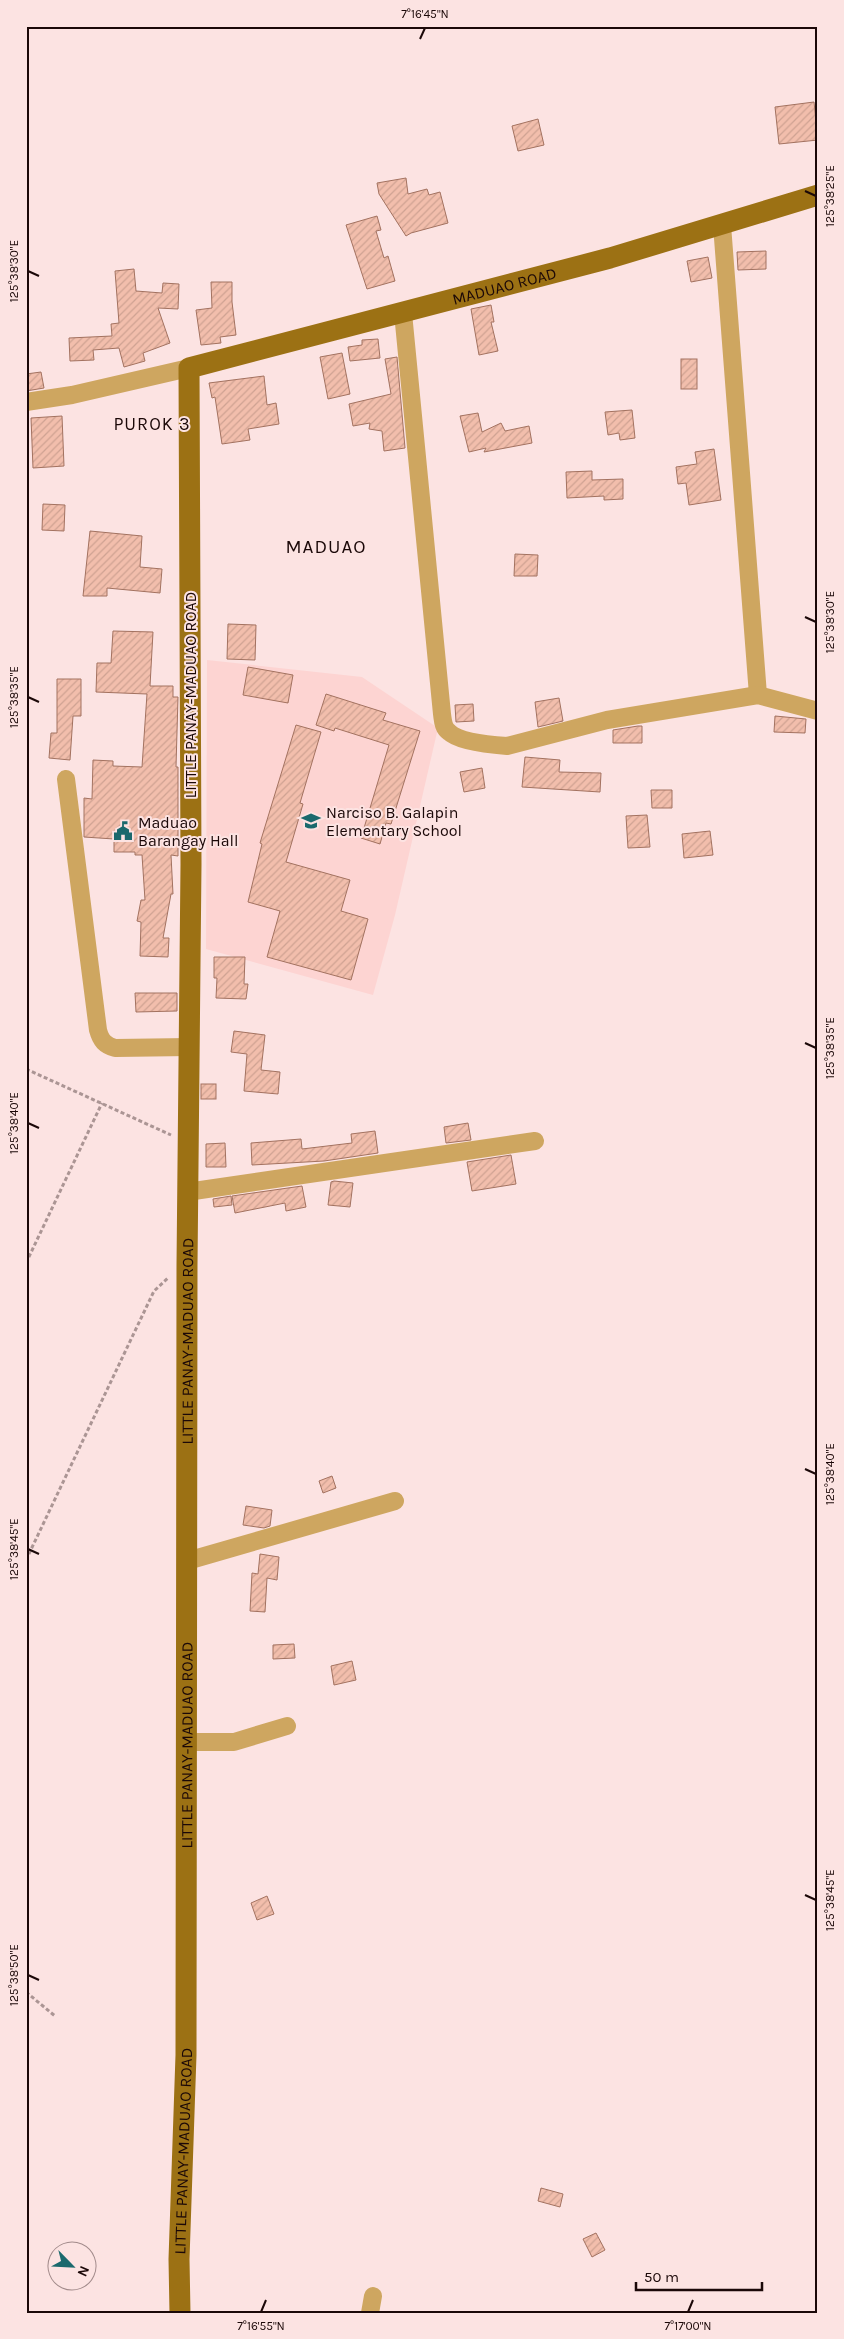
<svg xmlns="http://www.w3.org/2000/svg" width="844" height="2339" font-family="Karla,sans-serif">
  <defs>
    <pattern id="building-hatch" width="6" height="6" patternUnits="userSpaceOnUse" patternTransform="scale(1.25)"><rect width="6" height="6" fill="#f2beac"/><path d="M-1 1l2-2M0 6l6-6M5 7l2-2" fill="none" stroke="#cfa292"/></pattern>
  </defs>
  <rect width="100%" height="100%" fill="#fce3e2"/>
  <polygon fill="#fdd4d2" points="207,660 362,677 438,728 395,915 373,995 206,949"/>
  <g fill="url(#building-hatch)" stroke="#a37260">
    <polygon points="814,102 818,140 779,144 775,107"/>
    <polygon points="538,119 544,145 518,151 512,126"/>
    <polygon points="406,178 408,194 427,189 429,195 440,192 448,223 411,233 406,236 379,194 377,183"/>
    <polygon points="377,216 381,230 376,231 384,258 388,256 395,281 367,289 346,225"/>
    <polygon points="766,251 766,269 738,270 737,252"/>
    <polygon points="708,257 712,278 691,282 687,261"/>
    <polygon points="134,269 136,291 162,293 163,283 179,284 178,309 158,308 170,343 143,353 145,361 124,367 119,348 93,350 94,360 70,361 69,338 112,336 111,324 119,323 115,271"/>
    <polygon points="211,282 232,282 232,302 236,335 220,337 221,343 201,345 196,310 212,308"/>
    <polygon points="491,305 494,322 491,322 498,351 479,355 471,309"/>
    <polygon points="378,339 380,358 350,361 348,347 362,345 362,340"/>
    <polygon points="342,353 350,394 328,399 320,357"/>
    <polygon points="397,357 405,448 384,451 382,431 369,429 370,423 353,426 349,404 391,394 385,359"/>
    <rect x="681" y="359" width="16" height="30"/>
    <polygon points="41,372 44,388 26,391 26,374"/>
    <polygon points="264,376 267,405 276,403 279,424 248,429 250,440 222,444 215,397 212,398 209,383"/>
    <polygon points="632,410 635,438 620,440 619,433 608,435 605,412"/>
    <polygon points="478,413 482,432 501,423 505,431 529,426 532,443 484,452 486,448 469,452 460,416"/>
    <polygon points="62,416 64,466 33,468 31,418"/>
    <polygon points="714,449 721,500 689,505 686,483 678,484 676,467 697,464 695,452"/>
    <polygon points="592,471 592,480 623,479 623,499 604,500 604,496 567,498 566,472"/>
    <polygon points="43,504 65,505 64,531 42,530"/>
    <polygon points="90,531 142,536 140,567 162,569 160,593 107,588 107,596 83,596"/>
    <polygon points="515,554 538,555 537,576 514,576"/>
    <polygon points="228,624 256,625 255,660 227,659"/>
    <polygon points="113,631 153,632 150,686 173,686 173,697 178,697 176,767 178,767 178,856 171,855 173,894 171,894 163,938 169,938 168,957 140,956 141,922 137,921 141,900 145,900 142,855 135,855 135,852 114,852 114,839 84,837 84,798 92,799 93,760 113,761 113,766 142,767 147,694 96,692 97,663 111,663"/>
    <polygon points="248,667 293,675 288,703 243,695"/>
    <polygon points="57,679 81,679 81,716 73,716 70,760 49,758 51,733 57,733"/>
    <polygon points="326,694 386,713 383,720 420,731 391,824 386,823 380,844 361,838 389,745 335,728 334,731 316,725"/>
    <polygon points="559,698 563,721 538,727 535,702"/>
    <polygon points="473,704 474,721 456,722 455,705"/>
    <polygon points="775,716 806,719 805,733 774,732"/>
    <polygon points="296,725 321,732 300,803 303,804 286,862 350,880 341,911 368,919 351,980 267,957 280,911 248,902 262,844 260,843"/>
    <polygon points="638,726 642,726 642,743 613,743 613,730"/>
    <polygon points="525,757 560,760 559,772 601,773 600,792 522,787"/>
    <polygon points="482,768 485,788 464,792 460,772"/>
    <polygon points="651,790 672,790 672,808 652,808"/>
    <polygon points="647,815 650,847 628,848 626,816"/>
    <polygon points="710,831 713,855 684,858 682,834"/>
    <polygon points="214,957 245,957 244,984 248,984 246,999 216,998 217,978 214,978"/>
    <polygon points="135,993 177,993 177,1011 136,1012"/>
    <polygon points="234,1031 265,1035 261,1070 280,1072 278,1094 244,1091 247,1054 231,1052"/>
    <rect x="201" y="1084" width="15" height="15"/>
    <polygon points="468,1123 471,1140 446,1143 444,1127"/>
    <polygon points="375,1131 378,1153 324,1161 252,1165 251,1143 301,1139 302,1149 352,1143 351,1134"/>
    <polygon points="225,1143 226,1167 206,1167 206,1144"/>
    <polygon points="511,1155 516,1184 472,1191 467,1162"/>
    <polygon points="334,1181 353,1183 350,1207 328,1205 331,1182"/>
    <polygon points="302,1186 306,1207 286,1211 285,1203 235,1213 232,1196"/>
    <polygon points="231,1196 232,1205 214,1207 213,1199"/>
    <polygon points="332,1476 336,1488 323,1493 319,1481"/>
    <polygon points="246,1506 272,1510 270,1526 264,1528 243,1525"/>
    <polygon points="260,1554 279,1557 277,1580 267,1578 265,1612 250,1611 252,1573 258,1574"/>
    <polygon points="294,1644 295,1658 273,1659 273,1645"/>
    <polygon points="352,1661 356,1680 334,1685 331,1666"/>
    <polygon points="267,1896 274,1914 257,1920 251,1903"/>
    <polygon points="541,2188 563,2194 560,2207 538,2201"/>
    <polygon points="596,2233 605,2250 592,2257 583,2239"/>
  </g>
  <g fill="none" stroke-linecap="round" stroke-linejoin="round">
    <g stroke="#ab9594" stroke-width="3" stroke-dasharray="4 2.5" stroke-linecap="butt">
      <polyline points="26,1069 171,1135"/>
      <polyline points="26,1263 102,1103"/>
      <polyline points="26,1560 154,1291 168,1278"/>
      <polyline points="26,1992 55,2016"/>
    </g>
    <g stroke="#cea660" stroke-width="18">
      <polyline points="722,225 758,695"/>
      <path d="M403,313L442,714C443,721 443,728 449,732C459,742 493,745 507,746L607,720L758,695L818,711"/>
      <polyline points="26,402 72,395 189,368"/>
      <path d="M66,779L98,1030C101,1041 105,1045 115,1048L189,1047"/>
      <polyline points="187,1192 535,1141"/>
      <polyline points="187,1561 395,1501"/>
      <polyline points="187,1742 234,1742 287,1726"/>
      <polyline points="370,2313 373,2296"/>
    </g>
    <path stroke="#9c7114" stroke-width="21" id="s1" d="M180,2313L179,2259L186,2055L187,1265L191,864L189,368L610,258L818,195"/>
  </g>
  <path fill="none" stroke="#1b0808" stroke-width="2" d="M420,39L425,28M805,191L816,196M28,271L39,276M805,617L816,622M28,697L39,702M805,1043L816,1048M28,1123L39,1128M805,1469L816,1474M28,1549L39,1554M805,1895L816,1900M28,1975L39,1980M261,2312L266,2300M688,2312L693,2300"/>
  <defs>
    <g id="school-bare" transform="scale(1.5)"><path d="M0-5L7-2L0 1L-7-2ZM-4 1L0 2.5L4 1V4Q0 6-4 4Z" fill="#1b696d" stroke="#fce3e2" stroke-width="2.5" paint-order="stroke"/></g>
    <g id="civic-bare" transform="scale(1.5)"><path d="M-.6-6.5H3V-4.5H.6V-3L4-1V1h2V6H-6V1h2V-1L-.6-3ZM-1.2 2.5V6h2.4V2.5Z" fill="#1b696d" stroke="#fce3e2" stroke-width="2.5" paint-order="stroke"/></g>
  </defs>
  <g fill-rule="evenodd">
    <use href="#school-bare" x="311" y="821"/>
    <use href="#civic-bare" x="123" y="831"/>
  </g>
  <g text-anchor="middle" stroke-width="4" stroke-linejoin="round" paint-order="stroke">
    <g font-size="16" fill="#1b0808" stroke="#fce3e2">
      <text dy="6" stroke="none"><textPath href="#s1" startOffset="2271">MADUAO ROAD</textPath></text>
      <text transform="translate(190 695) rotate(-90)" y="6">LITTLE PANAY-MADUAO ROAD</text>
      <text dy="6" stroke="none"><textPath href="#s1" startOffset="972">LITTLE PANAY-MADUAO ROAD</textPath></text>
      <text dy="6" stroke="none"><textPath href="#s1" startOffset="568">LITTLE PANAY-MADUAO ROAD</textPath></text>
      <text dy="6" stroke="none"><textPath href="#s1" startOffset="162">LITTLE PANAY-MADUAO ROAD</textPath></text>
    </g>
    <g font-size="16" fill="#1b0808" stroke="#fce3e2" text-anchor="start">
      <text x="326" y="818">Narciso B. Galapin<tspan x="326" dy="18">Elementary School</tspan></text>
      <text x="138" y="828">Maduao<tspan x="138" dy="18">Barangay Hall</tspan></text>
    </g>
    <g font-size="18" letter-spacing="1" fill="#1b0808" stroke="#fce3e2">
      <text x="152" y="430">PUROK 3</text>
    </g>
    <g font-size="19" letter-spacing="1" fill="#1b0808" stroke="#fce3e2">
      <text x="326" y="553">MADUAO</text>
    </g>
  </g>
  <rect width="844" height="2339" fill="none" stroke="#fce3e2" stroke-width="55"/>
  <g transform="translate(72 2266) rotate(114)"><circle r="24" fill="#fce3e2" stroke="#a28b8b"/>
  <path d="M0-4L9 19L0 12L-9 19Z" fill="#1b696d"/>
  <text y="-8" font-size="14" font-weight="bold" text-anchor="middle" fill="#1b0808">N</text>
  </g>
  <path d="M636 2282v8h126v-8" fill="none" stroke="#1b0808" stroke-width="2.5"/>
  <text x="644" y="2282" font-size="15" fill="#1b0808" stroke="#fce3e2" stroke-width="4" paint-order="stroke">50 m</text>
  <rect x="28" y="28" width="788" height="2284" fill="none" stroke="#1b0808" stroke-width="2"/>
  <g font-size="12" text-anchor="middle" fill="#1b0808">
    <text x="425" y="18">7°16'45"N</text>
    <text transform="translate(830 196) rotate(-90)" y="4">125°38'25"E</text>
    <text transform="translate(14 271) rotate(-90)" y="4">125°38'30"E</text>
    <text transform="translate(830 622) rotate(-90)" y="4">125°38'30"E</text>
    <text transform="translate(14 697) rotate(-90)" y="4">125°38'35"E</text>
    <text transform="translate(830 1048) rotate(-90)" y="4">125°38'35"E</text>
    <text transform="translate(14 1123) rotate(-90)" y="4">125°38'40"E</text>
    <text transform="translate(830 1474) rotate(-90)" y="4">125°38'40"E</text>
    <text transform="translate(14 1549) rotate(-90)" y="4">125°38'45"E</text>
    <text transform="translate(830 1900) rotate(-90)" y="4">125°38'45"E</text>
    <text transform="translate(14 1975) rotate(-90)" y="4">125°38'50"E</text>
    <text x="261" y="2330">7°16'55"N</text>
    <text x="688" y="2330">7°17'00"N</text>
  </g>
</svg>
